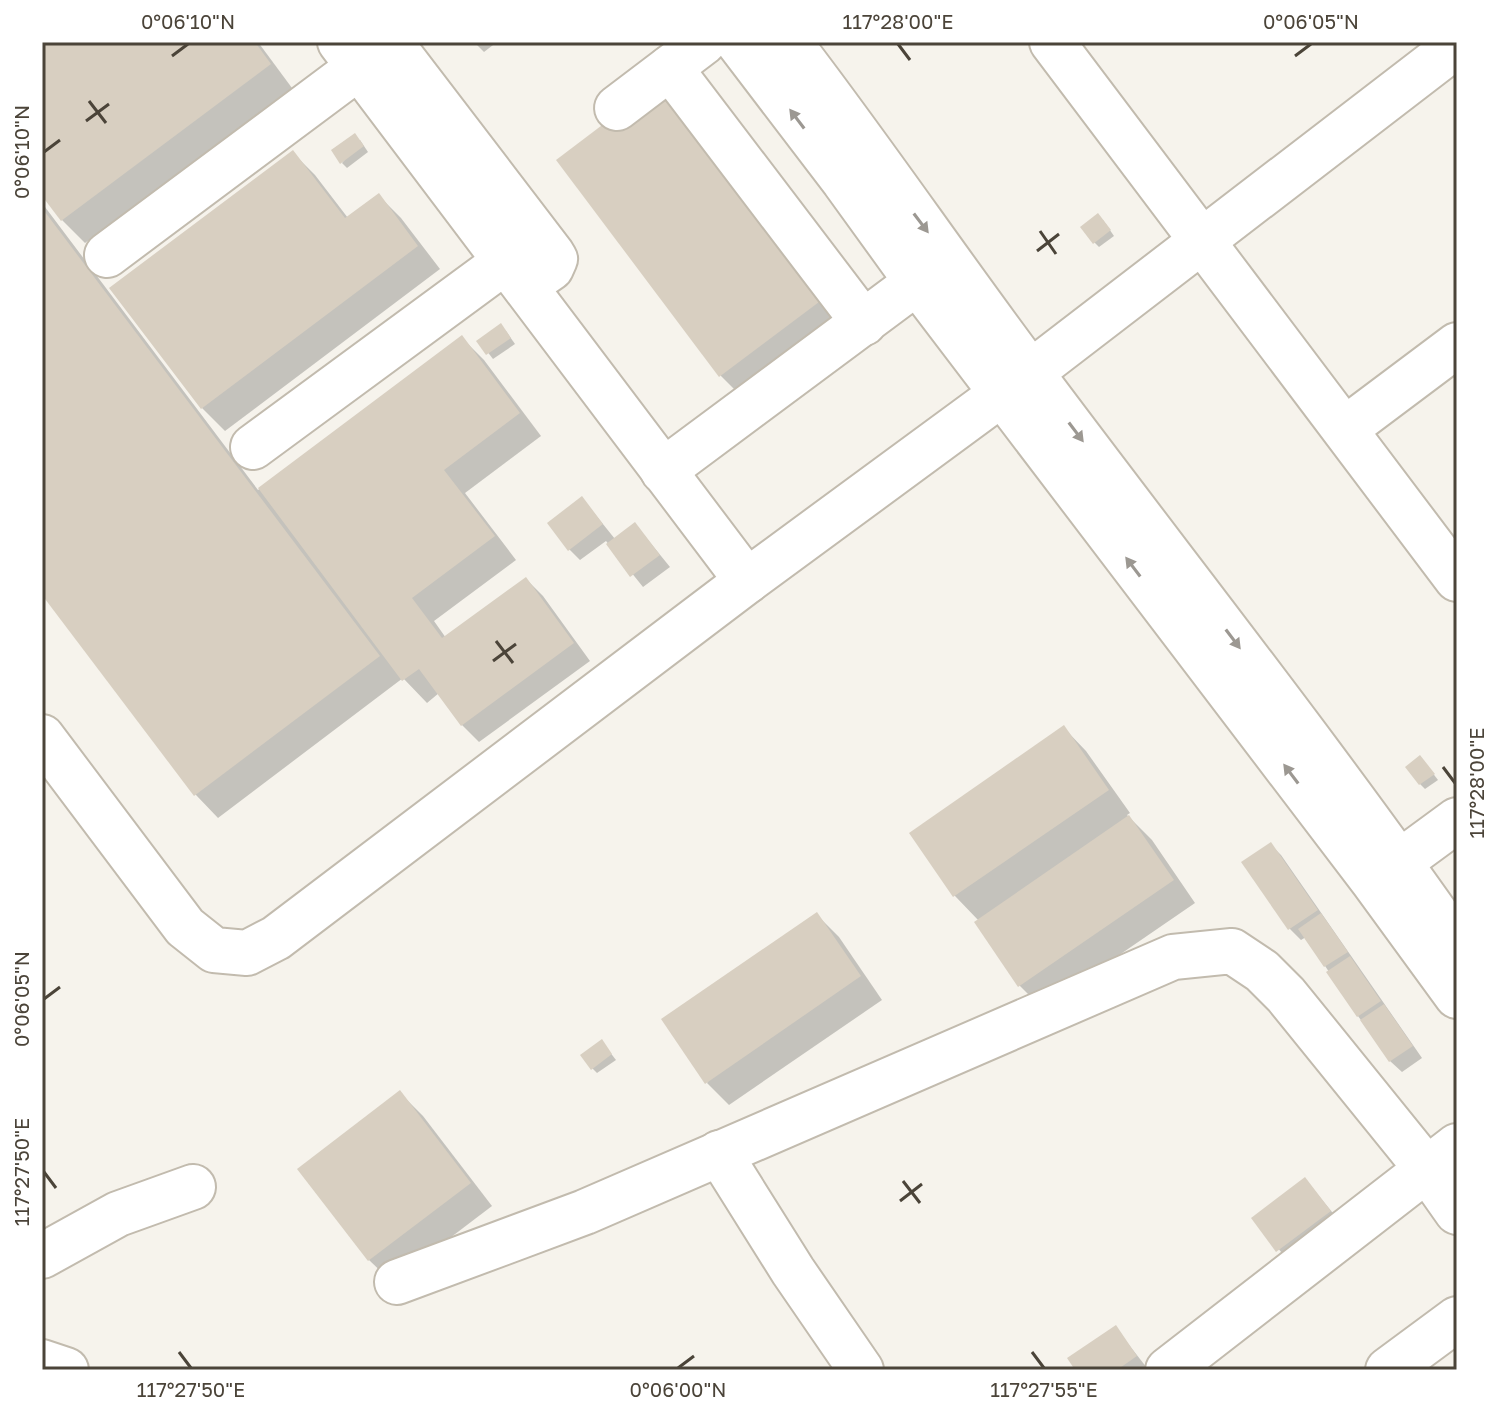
<svg xmlns="http://www.w3.org/2000/svg" width="1499" height="1412" font-family="'Golos Text',sans-serif">
  <rect width="100%" height="100%" fill="#f6f3ec"/>
  <g fill="#0003">
    <polygon points="42,42 258,42 292,88 85,243 62,220 42,193"/>
    <polygon points="474,42 497,42 484,52"/>
    <polygon points="663,82 848,319 743,398 721,376"/>
    <polygon points="360,140 368,152 347,168 342,163"/>
    <polygon points="293,153 315,175 348,218 378,195 401,218 440,269 225,431 202,408"/>
    <polygon points="42,203 258,490 462,338 484,360 541,436 465,493 516,560 434,621 446,638 526,579 543,596 590,661 479,742 462,725 439,693 427,703 403,678 218,818 196,795 42,591"/>
    <polygon points="1103,220 1114,236 1099,247 1094,242"/>
    <polygon points="506,331 515,344 493,359 479,341"/>
    <polygon points="582,498 615,539 635,524 670,567 643,587 606,541 580,560 569,549"/>
    <polygon points="1064,728 1086,751 1130,813 1127,815 1152,840 1195,903 1042,1008 1020,986 976,923 979,921 955,896 911,833"/>
    <polygon points="1425,763 1438,780 1425,789 1420,784"/>
    <polygon points="1270,844 1281,855 1422,1058 1402,1072 1390,1061 1358,1016 1306,937 1301,940 1290,929"/>
    <polygon points="816,914 839,937 882,1000 729,1105 707,1083"/>
    <polygon points="606,1047 616,1060 597,1073 592,1068"/>
    <polygon points="400,1093 423,1116 492,1206 392,1282 369,1260"/>
    <polygon points="1305,1179 1341,1223 1289,1262 1254,1218"/>
    <polygon points="1115,1327 1147,1368 1144,1370 1077,1370"/>
  </g>
  <g fill="#d8cfc1">
    <polygon points="42,42 255,42 271,64 61,221 42,196"/>
    <polygon points="663,79 827,296 719,377 556,160"/>
    <polygon points="355,133 364,146 340,164 331,150"/>
    <polygon points="293,150 345,218 379,193 418,246 201,409 109,288"/>
    <polygon points="42,208 380,656 194,796 42,595"/>
    <polygon points="1098,213 1111,230 1093,244 1080,227"/>
    <polygon points="501,323 511,338 486,355 476,341"/>
    <polygon points="462,335 520,413 444,470 495,536 412,598 442,638 526,577 574,643 461,726 419,669 402,681 258,488"/>
    <polygon points="582,496 603,524 568,551 547,523"/>
    <polygon points="635,522 660,555 630,577 606,544"/>
    <polygon points="1064,725 1109,790 953,897 909,833"/>
    <polygon points="1420,755 1435,774 1419,785 1405,767"/>
    <polygon points="1129,815 1174,880 1018,987 974,922"/>
    <polygon points="1271,842 1318,910 1288,930 1241,862"/>
    <polygon points="817,912 861,976 705,1084 661,1019"/>
    <polygon points="1321,913 1348,952 1324,967 1298,929"/>
    <polygon points="1350,956 1381,1001 1357,1017 1326,972"/>
    <polygon points="1384,1004 1413,1046 1389,1062 1360,1020"/>
    <polygon points="602,1039 612,1054 591,1070 580,1055"/>
    <polygon points="400,1090 471,1183 368,1261 297,1169"/>
    <polygon points="1305,1177 1331,1211 1276,1252 1251,1218"/>
    <polygon points="1116,1325 1137,1356 1117,1370 1075,1370 1067,1358"/>
  </g>
  <g fill="none" stroke-linecap="round" stroke-linejoin="round">
    <g stroke="#c2bbae" stroke-width="48">
      <g id="minor">
        <polyline points="340,42 747,581"/>
        <polyline points="390,42 552,254 555,259 551,268 525,286"/>
        <polyline points="738,42 844,181 917,282 1373,881 1457,996"/>
        <path d="M789,42C872,150 949,264 1031,373C1173,563 1321,749 1457,944"/>
        <polyline points="1052,42 1457,579"/>
        <polyline points="670,68 864,323"/>
        <polyline points="617,108 704,42"/>
        <polyline points="107,255 359,67"/>
        <polyline points="1345,429 1457,345"/>
        <polyline points="253,447 506,261"/>
        <polyline points="663,471 940,265"/>
        <polyline points="42,737 185,927 214,950 247,953 276,938 747,581 1030,373 1457,45"/>
        <polyline points="1378,878 1457,820"/>
        <polyline points="719,1153 793,1271 861,1370"/>
        <polyline points="42,1256 118,1214 193,1187"/>
        <polyline points="397,1282 585,1212 1173,957 1232,951 1262,971 1286,995 1426,1168 1457,1212"/>
        <polyline points="42,1362 66,1370"/>
        <polyline points="1168,1370 1457,1146"/>
        <polyline points="1388,1370 1457,1319"/>
      </g>
    </g>
    <use href="#minor" stroke="#fff" stroke-width="44"/>
  </g>
  <defs><path id="oneway-solid" d="M-6-.8H1V-3.2L6.5 0L1 3.2V.8H-6Z" transform="scale(2)"/></defs>
  <g fill="#9c9892">
    <use href="#oneway-solid" transform="translate(797 119) rotate(-127)"/>
    <use href="#oneway-solid" transform="translate(921 223) rotate(53)"/>
    <use href="#oneway-solid" transform="translate(1076 432) rotate(53)"/>
    <use href="#oneway-solid" transform="translate(1133 567) rotate(-127)"/>
    <use href="#oneway-solid" transform="translate(1233 639) rotate(53)"/>
    <use href="#oneway-solid" transform="translate(1291 774) rotate(-127)"/>
  </g>
  <path fill="none" stroke="#4b4439" stroke-width="3" d="M898,44L910,60M172,56L188,44M1295,56L1311,44M89,101L106,123M86,121L109,104M44,152L60,140M1040,231L1056,254M1037,251L1059,234M496,641L513,663M493,661L516,644M1443,767L1455,783M44,999L60,987M44,1172L56,1188M903,1181L920,1203M900,1201L922,1184M179,1352L191,1368M1032,1352L1044,1368M678,1368L694,1356"/>
  <rect width="1499" height="1412" fill="none" stroke="#ffffff" stroke-width="88"/>
  <rect x="44" y="44" width="1411" height="1324" fill="none" stroke="#4b4439" stroke-width="3"/>
  <g font-size="20" text-anchor="middle" fill="#4b4439">
    <text x="188" y="29">0°06'10"N</text>
    <text x="898" y="29">117°28'00"E</text>
    <text x="1311" y="29">0°06'05"N</text>
    <text transform="translate(22 152) rotate(-90)" y="7">0°06'10"N</text>
    <text transform="translate(1477 783) rotate(-90)" y="7">117°28'00"E</text>
    <text transform="translate(22 999) rotate(-90)" y="7">0°06'05"N</text>
    <text transform="translate(22 1172) rotate(-90)" y="7">117°27'50"E</text>
    <text x="191" y="1397">117°27'50"E</text>
    <text x="678" y="1397">0°06'00"N</text>
    <text x="1044" y="1397">117°27'55"E</text>
  </g>
</svg>
